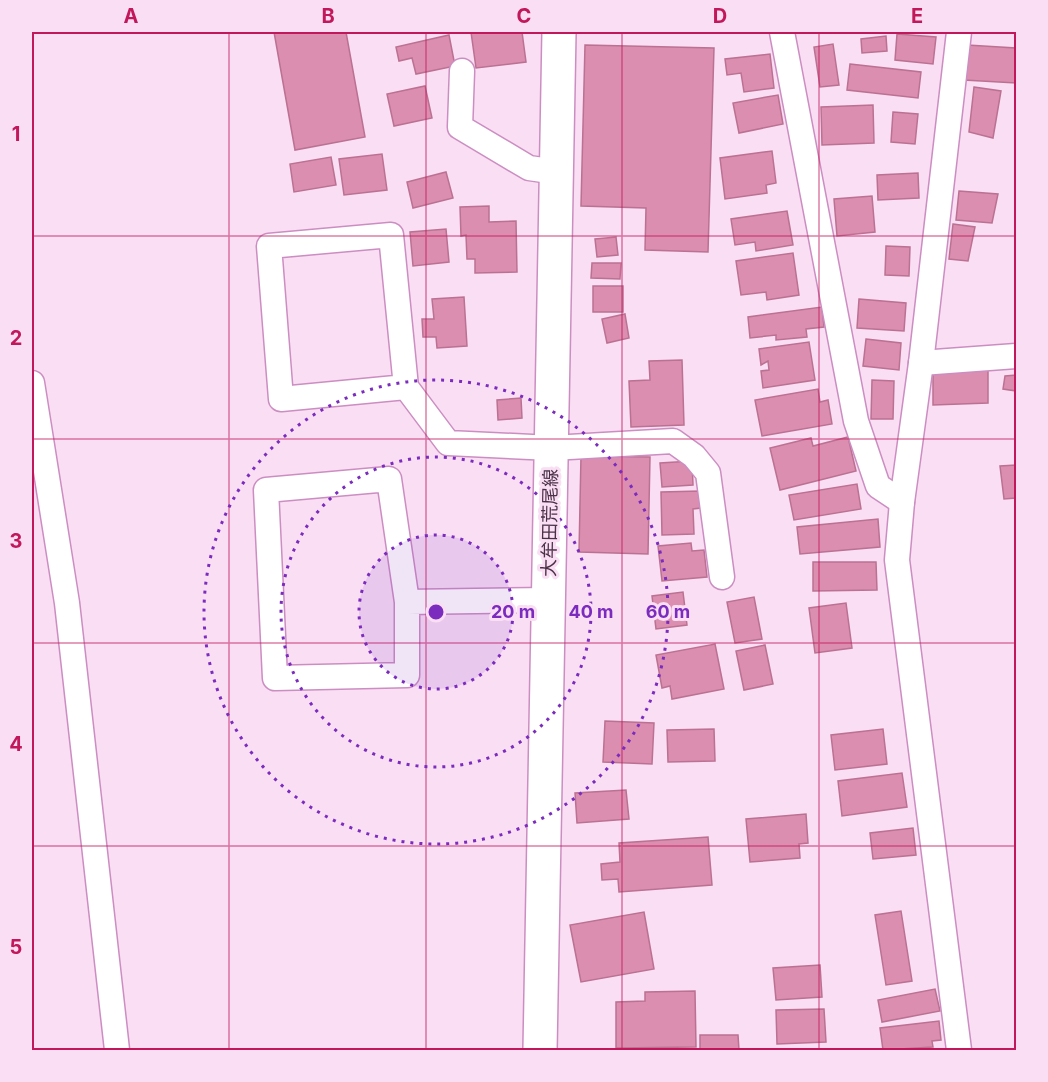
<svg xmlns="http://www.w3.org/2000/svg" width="1048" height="1082" font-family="Inter,'Noto Sans JP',sans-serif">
  <rect width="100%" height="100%" fill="#f9def4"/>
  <g fill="#db8eaf" stroke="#bc7192" stroke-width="1.5">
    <polygon points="274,32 346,32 365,137 295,150"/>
    <polygon points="471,32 522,32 526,62 476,68"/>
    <polygon points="897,34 936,37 933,64 895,60"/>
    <polygon points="449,35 455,66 416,74 412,58 399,61 396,47"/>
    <polygon points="886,36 887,51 862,53 861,39"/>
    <polygon points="833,44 839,85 820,87 814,47"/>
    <polygon points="585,45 714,48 708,252 645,250 646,208 581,206"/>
    <polygon points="967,45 1016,48 1016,83 964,80"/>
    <polygon points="770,54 774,88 744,92 741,73 727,75 725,59"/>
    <polygon points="850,64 921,72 918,98 847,90"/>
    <polygon points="425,86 432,118 394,126 387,94"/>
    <polygon points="974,87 1001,91 993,138 969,132"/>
    <polygon points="778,95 783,124 739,133 733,103"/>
    <polygon points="873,105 874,143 822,145 821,107"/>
    <polygon points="893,112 918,114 915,144 891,142"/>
    <polygon points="772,151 776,183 766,185 767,193 725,199 720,158"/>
    <polygon points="382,154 387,190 344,195 339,159"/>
    <polygon points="331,157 336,185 294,192 290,164"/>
    <polygon points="446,172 453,198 413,208 407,182"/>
    <polygon points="918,173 919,198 878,200 877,175"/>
    <polygon points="959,191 998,194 992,223 956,220"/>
    <polygon points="872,196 875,232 837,236 834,199"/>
    <polygon points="489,206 489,222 516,221 517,272 475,273 475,259 467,259 466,235 461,236 460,207"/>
    <polygon points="787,211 793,245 756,251 755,242 735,245 731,219"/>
    <polygon points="953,224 975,227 968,261 949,259"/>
    <polygon points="446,229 449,262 413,266 410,232"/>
    <polygon points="616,237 618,255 597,257 595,239"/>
    <polygon points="886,246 910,247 909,276 885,275"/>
    <polygon points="793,253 799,295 767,300 766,292 741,295 736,261"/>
    <polygon points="592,263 621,263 620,279 591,278"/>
    <rect x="593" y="286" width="30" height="26"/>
    <polygon points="464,297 467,346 437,348 436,337 423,337 422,319 434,319 432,299"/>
    <polygon points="859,299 906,303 904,331 857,328"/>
    <polygon points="822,307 824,327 806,329 807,337 776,340 776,335 750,338 748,317"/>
    <polygon points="625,314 629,338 607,343 602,319"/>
    <polygon points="866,339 901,343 899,370 863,366"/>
    <polygon points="809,342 815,380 763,388 761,371 769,370 768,361 761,365 759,349"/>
    <polygon points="682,360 684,425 631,427 629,381 650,380 649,361"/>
    <polygon points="988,367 988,403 933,405 933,369"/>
    <polygon points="1016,375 1016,406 1016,391 1003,389 1005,376"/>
    <polygon points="872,380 894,381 893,419 871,419"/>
    <polygon points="818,389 820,402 828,400 832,424 762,436 755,400"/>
    <polygon points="521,398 522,418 498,420 497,400"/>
    <polygon points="848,437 856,471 780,490 770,448 811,438 813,446"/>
    <polygon points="581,456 650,457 648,554 579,552"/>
    <polygon points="692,461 693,485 662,487 660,463"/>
    <polygon points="1016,465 1016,498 1004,499 1000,466"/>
    <polygon points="857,484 861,509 794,520 789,495"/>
    <polygon points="700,491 701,508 693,509 694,534 662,535 661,492"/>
    <polygon points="878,519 880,547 800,554 797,527"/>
    <polygon points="691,543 692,551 704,550 707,577 662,581 658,546"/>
    <polygon points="813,562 876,562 877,590 813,591"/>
    <polygon points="683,592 687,625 656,629 652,596"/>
    <polygon points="754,597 762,639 735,643 727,602"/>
    <polygon points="846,603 852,648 815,653 809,608"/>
    <polygon points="715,644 724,689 672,699 670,686 662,688 656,655"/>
    <polygon points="765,645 773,684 744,690 736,651"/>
    <polygon points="605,721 654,723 652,764 603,762"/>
    <polygon points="714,729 715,761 668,762 667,730"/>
    <polygon points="883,729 887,764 835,770 831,735"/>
    <polygon points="902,773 907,807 842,816 838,781"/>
    <polygon points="626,790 629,819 577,823 575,793"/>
    <polygon points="806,814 808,843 799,844 800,858 750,862 746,819"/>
    <polygon points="913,828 916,855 873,859 870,833"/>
    <polygon points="708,837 712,885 619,892 618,879 602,880 601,864 620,862 619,843"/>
    <polygon points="901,911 912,981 886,985 875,915"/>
    <polygon points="644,912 654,969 581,982 570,925"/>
    <polygon points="820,965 822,997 776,1000 773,968"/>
    <polygon points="935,989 940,1011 882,1022 878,1000"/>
    <polygon points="695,991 696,1047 616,1048 616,1002 645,1001 645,992"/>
    <polygon points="824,1009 826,1042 777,1044 776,1010"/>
    <polygon points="939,1021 941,1040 932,1041 933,1047 883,1050 880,1028"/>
    <polygon points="700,1035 738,1035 739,1050 700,1050"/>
  </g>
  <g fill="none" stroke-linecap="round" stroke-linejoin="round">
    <g stroke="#cc8ec2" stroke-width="27">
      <g id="street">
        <polyline points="782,32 856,421 878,486 902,502"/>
        <polyline points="959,32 921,363 902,502 897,560 959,1050"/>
        <polyline points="462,71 460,127 529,168 557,172"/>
        <polyline points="921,363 1016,356"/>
        <polyline points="32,383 67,603 117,1050"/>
        <polyline points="406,387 391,235 269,246 281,399 406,387 448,443 552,448 673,441 694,456 708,473 722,577"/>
        <polyline points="407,602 389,479 266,490 275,678 407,675 407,602 549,600"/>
      </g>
    </g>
    <g stroke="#cc8ec2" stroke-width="36">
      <polyline id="secondary" points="540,1050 559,32"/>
    </g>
    <use href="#street" stroke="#fff" stroke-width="24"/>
    <use href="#secondary" stroke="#fff" stroke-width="33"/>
  </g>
  <path fill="none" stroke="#c2185b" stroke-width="1.5" stroke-opacity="0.55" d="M229,32V1050M426,32V1050M622,32V1050M819,32V1050M32,236H1016M32,439H1016M32,643H1016M32,846H1016"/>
  <circle cx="436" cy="612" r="77" fill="#7b2cbf" fill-opacity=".12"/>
  <g fill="none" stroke="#7b2cbf" stroke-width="3" stroke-dasharray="3 6">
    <circle cx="436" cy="612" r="77"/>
    <circle cx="436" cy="612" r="155"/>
    <circle cx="436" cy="612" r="232"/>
  </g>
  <g text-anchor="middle" stroke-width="6" stroke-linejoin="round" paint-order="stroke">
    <g font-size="18" fill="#4a3046" stroke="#f9def4">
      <text transform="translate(550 523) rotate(-89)" y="6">大牟田荒尾線</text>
    </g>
  </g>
  <circle cx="436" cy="612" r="9" fill="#7b2cbf" stroke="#f9def4" stroke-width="3"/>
  <g font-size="18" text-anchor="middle" font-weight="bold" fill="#7b2cbf" stroke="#f9def4" stroke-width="6" stroke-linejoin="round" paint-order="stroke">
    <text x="513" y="618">20 m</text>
    <text x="591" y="618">40 m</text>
    <text x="668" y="618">60 m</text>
  </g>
  <rect width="1048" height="1082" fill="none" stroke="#f9def4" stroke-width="66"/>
  <rect x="33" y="33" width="982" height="1016" fill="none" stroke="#c2185b" stroke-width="2"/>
  <g font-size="20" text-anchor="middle" font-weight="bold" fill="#c2185b">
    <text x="131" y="23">A</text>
    <text x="328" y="23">B</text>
    <text x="524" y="23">C</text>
    <text x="720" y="23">D</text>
    <text x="917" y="23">E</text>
    <text x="16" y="141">1</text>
    <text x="16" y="345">2</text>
    <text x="16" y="548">3</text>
    <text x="16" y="751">4</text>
    <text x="16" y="954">5</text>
  </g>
</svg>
